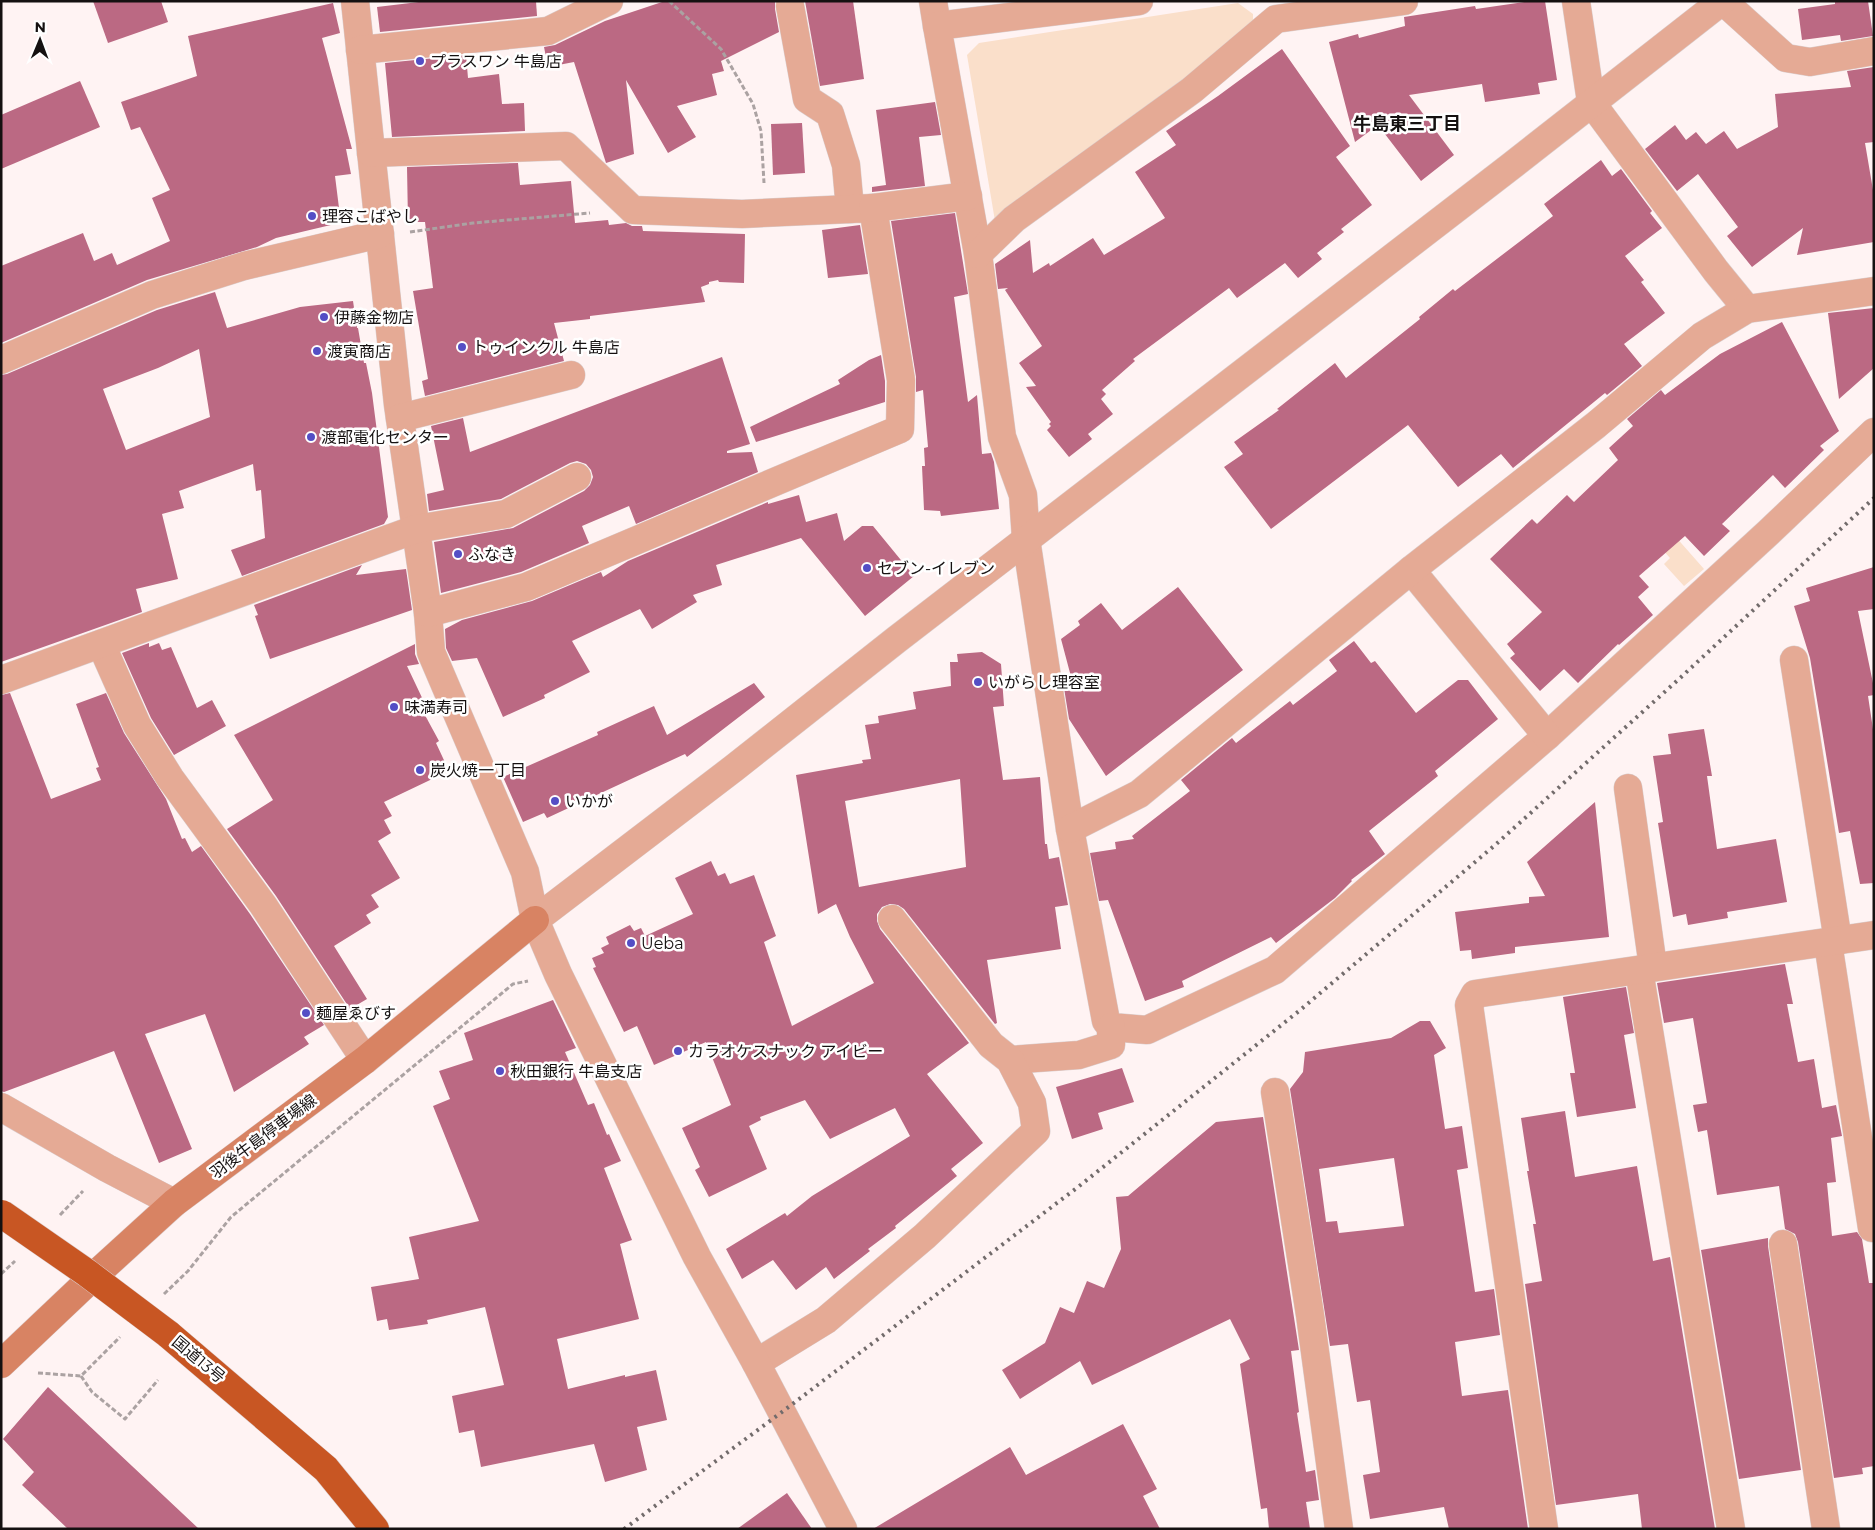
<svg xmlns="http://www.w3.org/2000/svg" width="1875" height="1530" font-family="Montserrat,'Noto Sans JP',sans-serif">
  <rect width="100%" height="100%" fill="#fff3f3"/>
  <g fill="#fadfca">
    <polygon points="1238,3 1253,14 1253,25 1081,158 995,221 967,55 979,43"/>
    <polygon points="1652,510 1704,569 1684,586 1664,564 1670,558 1638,522"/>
  </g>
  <g fill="#bb6983" fill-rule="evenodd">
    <polygon points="93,1 161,1 168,22 108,43"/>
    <polygon points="427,1 536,1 537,16 380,32 377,7"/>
    <polygon points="665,1 775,1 775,9 779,32 721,61 724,71 712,74 717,95 677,106 696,137 668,153 626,80 634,154 606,163 574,62 548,67 544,47 555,45 605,21"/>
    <polygon points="805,1 853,1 864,79 820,86"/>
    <polygon points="1531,1 1545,1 1557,80 1538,83 1540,94 1485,102 1482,84 1409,95 1454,155 1421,181 1378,125 1355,142 1329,42 1358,34 1359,38 1405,26 1404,17 1475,6 1476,9"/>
    <polygon points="1835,1 1868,1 1873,36 1841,41 1840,35 1802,40 1798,9 1835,4"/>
    <polygon points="333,3 340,33 322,38 352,149 346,149 351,174 335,176 339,208 331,208 335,224 276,238 257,247 147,280 1,343 1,266 83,233 94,261 112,253 117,265 170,241 152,198 170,190 140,127 131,130 121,102 197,76 188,36"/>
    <polygon points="1282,49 1350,146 1336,157 1372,205 1341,229 1344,232 1317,253 1322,259 1298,278 1285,263 1237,298 1229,288 1133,359 1135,361 1102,390 1106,394 1101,399 1113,414 1088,434 1092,439 1069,457 1047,430 1051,426 1049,424 1051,422 1026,387 1036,386 1019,363 1042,346 1005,290 1008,288 998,289 995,264 1030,240 1033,273 1049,263 1050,266 1093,238 1104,255 1165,218 1135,172 1176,145 1166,131 1218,96"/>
    <polygon points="466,55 468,78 499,74 502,104 524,103 525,131 392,137 385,63"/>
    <polygon points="1874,67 1874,142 1865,143 1874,196 1874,242 1797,255 1803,228 1752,267 1727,236 1738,227 1698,174 1677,191 1645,149 1675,125 1686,140 1696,132 1706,144 1724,131 1737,149 1778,127 1775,94 1851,87 1847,71"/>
    <polygon points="80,81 100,127 1,169 1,115"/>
    <polygon points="935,102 941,135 919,137 925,186 872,192 872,187 886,185 876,110"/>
    <polygon points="802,123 805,173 773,175 771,124"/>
    <polygon points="1601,160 1612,176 1621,169 1652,211 1650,213 1662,228 1625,256 1644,280 1641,282 1665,313 1624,344 1642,366 1607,395 1605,393 1513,468 1501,454 1458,487 1408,425 1271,529 1224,467 1243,454 1234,442 1279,410 1277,409 1335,363 1346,378 1420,319 1419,317 1453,289 1455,291 1553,216 1544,204"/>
    <polygon points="518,163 520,185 571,181 575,223 608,220 609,225 626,223 632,226 642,226 643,231 745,234 744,283 719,282 718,280 709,282 709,284 701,287 705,302 590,316 590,319 554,323 564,361 425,396 422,381 428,379 413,291 433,288 425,222 408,222 407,167"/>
    <polygon points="955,213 968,294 954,297 968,402 977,395 982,454 991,453 994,462 999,509 941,516 940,511 924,510 922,466 925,466 924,448 928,447 923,390 916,392 916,377 891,221"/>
    <polygon points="860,225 868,274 828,278 822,230"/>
    <path d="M215,292L227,328L300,307L353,301L357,328H358L364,363H366L372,393L388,517L384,524L242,576L231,550L265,538L261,490L256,491L253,464L179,491L184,508L162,514L178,579L136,589L142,612L1,662V375L7,374L157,310ZM199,349L210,417L126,450L103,389L158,368Z"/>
    <polygon points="1874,308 1874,368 1839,399 1828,313"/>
    <polygon points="1782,322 1839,431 1820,446 1824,450 1785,488 1773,475 1722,524 1730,531 1704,556 1685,536 1639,576 1649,587 1638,597 1653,615 1619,645 1618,644 1578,683 1564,669 1540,691 1510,658 1515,654 1507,644 1542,612 1490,559 1532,519 1537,524 1567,495 1574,502 1618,460 1609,448 1633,426 1627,419 1661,390 1665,395 1720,354"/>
    <polygon points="881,355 885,381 885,402 756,442 750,427 840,384 838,380 869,360"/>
    <polygon points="722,357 750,444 727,451 727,453 752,452 758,472 636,524 629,506 582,526 589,543 521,572 441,593 434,542 513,528 584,491 590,485 593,477 591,470 586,464 577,461 570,463 501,499 429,511 427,494 444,490 431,426 463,418 470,452"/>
    <polygon points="799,495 806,522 837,513 844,541 862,526 873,526 914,576 865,616 801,538 716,565 722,585 693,595 697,602 652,629 640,609 572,641 590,672 544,695 545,698 503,717 477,658 452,661 446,648 445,629 462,620 532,601 601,572 603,577 628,561 768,502 768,504"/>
    <polygon points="362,565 356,575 406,569 412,610 270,659 255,616 258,615 254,605"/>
    <polygon points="1874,567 1874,609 1858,611 1874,688 1874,695 1868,696 1874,736 1874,883 1860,884 1850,831 1839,833 1810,658 1794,606 1810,601 1806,588"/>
    <polygon points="1178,587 1243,670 1106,776 1069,719 1064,688 1074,688 1061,639 1080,625 1078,621 1101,603 1122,630"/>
    <polygon points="1354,641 1371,663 1375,661 1416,713 1458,680 1468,680 1498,719 1435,771 1438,776 1369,831 1385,854 1351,880 1352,881 1335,898 1276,943 1271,937 1182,981 1184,987 1145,1001 1108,900 1099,901 1090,853 1116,849 1115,842 1134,839 1132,836 1190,791 1181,780 1232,738 1236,743 1290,701 1293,705 1337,671 1329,660"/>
    <polygon points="149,643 149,647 159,643 162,650 171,647 197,708 212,700 226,726 174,755 151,718 122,653"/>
    <polygon points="415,644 415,654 419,664 407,666 425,704 420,706 439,741 436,743 449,771 384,802 392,816 384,820 391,833 378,841 400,878 371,895 379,907 366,915 371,923 334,946 367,999 350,1009 276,896 227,829 273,800 234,735"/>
    <path d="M982,652L1001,664L1004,706L993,707L1003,780L1040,777L1045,844H1047L1049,859L1059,857L1068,905L1055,907L1061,949L987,960L997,1023L995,1024L904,909L898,905L890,904L882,907L877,914V921L880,929L969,1043L927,1074L983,1143L951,1169L957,1176L895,1226L896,1228L868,1249L870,1251L834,1279L826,1267L796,1290L773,1260L742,1279L726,1249L785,1213L787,1216L812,1196L910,1136L895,1108L830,1139L805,1100L760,1117L761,1120L749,1126L767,1169L709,1197L695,1170L700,1167L682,1128L731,1105L706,1042L654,1065L637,1026L624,1032L593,968L596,967L592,958L604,953L601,948L609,944L606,937L630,925L634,931L641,928L645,936L693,914L675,878L711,861L718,876L725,873L730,884L754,875L776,936L764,942L792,1026L874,983L850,937L836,904L818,914L796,775L863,763L862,760L871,759L865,725L879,723L878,716L916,709L913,692L951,686L950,662H958L957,654ZM960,779L966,867L859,887L845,801Z"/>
    <polygon points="754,683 765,697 687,757 685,754 547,818 544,813 523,822 503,777 598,735 597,732 654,706 667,735"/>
    <polygon points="10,693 51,799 101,780 96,768 99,767 76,704 106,693 124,733 166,799 182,839 185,838 192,852 201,846 250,914 324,1025 304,1037 309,1044 234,1092 205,1014 145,1034 192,1149 159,1163 114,1051 4,1092 1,1091 1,695"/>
    <polygon points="1704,729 1712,776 1707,776 1717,849 1776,839 1787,902 1727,912 1728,918 1688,925 1686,914 1673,917 1658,823 1663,822 1653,756 1671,754 1668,734"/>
    <polygon points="1595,802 1609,937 1515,947 1515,953 1472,959 1471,950 1460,951 1455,912 1529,903 1529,897 1545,896 1527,862"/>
    <polygon points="1785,964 1793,1004 1787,1004 1798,1062 1814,1059 1822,1108 1836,1105 1842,1136 1831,1138 1836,1182 1827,1183 1832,1236 1857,1232 1862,1239 1869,1283 1874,1283 1874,1466 1862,1468 1863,1474 1834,1478 1798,1242 1795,1234 1785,1229 1779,1186 1717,1195 1707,1130 1698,1132 1693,1105 1707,1103 1693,1018 1664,1023 1657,983"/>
    <polygon points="1626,987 1634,1033 1624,1035 1636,1108 1577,1117 1570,1073 1575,1073 1563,997"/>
    <polygon points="553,1000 576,1048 565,1052 588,1105 594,1103 607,1135 609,1134 621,1161 604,1168 632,1240 620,1244 639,1319 557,1339 568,1389 625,1375 625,1377 656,1370 667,1420 637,1427 647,1470 605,1482 594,1444 481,1467 474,1430 459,1433 452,1396 504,1385 485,1307 427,1320 428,1324 389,1330 387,1319 377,1321 371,1287 419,1279 409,1237 479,1221 433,1106 450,1099 439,1071 473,1060 464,1033"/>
    <path d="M1420,1021H1430L1446,1048L1434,1055L1445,1129L1462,1126L1468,1168L1457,1170L1475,1292L1494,1289L1500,1335L1455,1342L1462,1396L1508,1390L1528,1529H1449L1444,1507L1370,1519L1363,1475L1380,1472L1370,1400L1357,1402L1348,1344L1330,1346L1290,1089L1303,1072L1305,1052L1391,1038ZM1394,1158L1404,1226L1339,1233L1337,1221L1326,1222L1319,1169Z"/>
    <polygon points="1122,1068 1134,1102 1098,1113 1103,1129 1072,1139 1056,1087"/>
    <polygon points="1565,1111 1575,1177 1637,1166 1653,1261 1670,1257 1715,1529 1642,1529 1638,1494 1556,1505 1525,1284 1542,1281 1533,1224 1536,1224 1527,1171 1529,1171 1521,1118"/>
    <polygon points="1263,1117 1299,1350 1291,1351 1299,1412 1297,1413 1306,1472 1315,1470 1319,1500 1306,1502 1310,1529 1269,1529 1267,1508 1261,1509 1240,1364 1250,1359 1230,1319 1092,1385 1080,1361 1020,1399 1002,1370 1045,1343 1060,1307 1074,1313 1087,1281 1104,1288 1121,1249 1116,1197 1128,1196 1216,1122"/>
    <polygon points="1768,1238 1768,1246 1801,1470 1739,1479 1701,1250"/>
    <polygon points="48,1387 199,1529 68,1529 22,1485 34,1472 3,1439"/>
    <polygon points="1123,1424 1157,1489 1143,1496 1160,1529 873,1529 1010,1447 1026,1475"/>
    <polygon points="787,1493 812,1529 737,1529"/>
  </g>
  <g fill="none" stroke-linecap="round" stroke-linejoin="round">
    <g stroke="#dacfcf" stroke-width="29">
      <g id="minor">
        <polyline points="355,1 398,405 428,613 431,652 525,872 535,920"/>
        <polyline points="933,1 937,26"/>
        <polyline points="1139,1 937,26 978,254 1002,437 1023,495 1026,539 1070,829 1106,1021 1111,1027 1147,1030 1275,970 1547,736 1769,532 1874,432"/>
        <polyline points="1576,1 1591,102 1716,271 1747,309"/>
        <polyline points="1723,1 1786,58 1810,62 1874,51"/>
        <polyline points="790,6 807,99 830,114 846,165 850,209"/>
        <polyline points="360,50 548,31 609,1"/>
        <polyline points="371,153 566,146 633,210 742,214 873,208 901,380 900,429 526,587 428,613"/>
        <polyline points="873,208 968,196"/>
        <polyline points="978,254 1014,219 1192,90 1276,19 1404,1"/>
        <polyline points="1,360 152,295 244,266 380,234"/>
        <polyline points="400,418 571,375"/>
        <polyline points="1411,570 1547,736"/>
        <polyline points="101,644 137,725 170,778 263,905 365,1060"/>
        <polyline points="1794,660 1838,941"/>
        <polyline points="1,680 416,529 506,514 577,477"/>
        <polyline points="1628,788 1653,967"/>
        <polyline points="1070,829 1139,794 1411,570 1596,425 1702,336 1747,309 1874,291"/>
        <polyline points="1828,943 1872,1228"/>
        <polyline points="1639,970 1731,1529"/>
        <polyline points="1010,1060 1079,1055 1111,1045 1111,1027"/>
        <polyline points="1275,1092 1310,1315 1339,1529"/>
        <polyline points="1,1107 107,1168 174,1203"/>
        <polyline points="1783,1244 1826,1529"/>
        <polyline points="756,1363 826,1320 925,1236 1036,1131 1032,1103 1010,1060 991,1045 892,919"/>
        <polyline points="1544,1529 1469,1005 1475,994 1874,935"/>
      </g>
    </g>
    <g stroke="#dacfcf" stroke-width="29">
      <polyline id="tertiary" points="843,1529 756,1363 697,1257 558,974 535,920 734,768 896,640 1510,167 1722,1"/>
    </g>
    <g stroke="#dacfcf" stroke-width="29">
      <polyline id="secondary" points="1,1364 95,1275 174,1203 365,1060 535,920"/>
    </g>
    <g stroke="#dacfcf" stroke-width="29">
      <polyline id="trunk" points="168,1334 326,1469 375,1529"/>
    </g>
    <g stroke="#aba2a2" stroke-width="3" stroke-dasharray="5 2.5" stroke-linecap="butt">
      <polyline points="669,1 721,49 753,104 761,131 764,183"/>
      <polyline points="410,232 473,223 590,213"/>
      <polyline points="60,1215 83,1191"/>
      <polyline points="1,1274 15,1261"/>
      <polyline points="164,1294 188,1271 231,1217 513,984 528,981"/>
      <polyline points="38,1373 81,1376 120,1337"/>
      <polyline points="81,1376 92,1392 125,1419 158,1380"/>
    </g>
    <use href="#minor" stroke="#e5aa95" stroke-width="28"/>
    <use href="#tertiary" stroke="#e5aa95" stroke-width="28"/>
    <use href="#secondary" stroke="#d88363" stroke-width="28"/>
    <use href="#trunk" stroke="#c85623" stroke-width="28"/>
    <polyline stroke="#726b6b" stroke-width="4" stroke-dasharray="2.5 5" stroke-linecap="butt" points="624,1529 782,1412 1078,1187 1299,1011 1494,846 1679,679 1874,498"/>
    <g stroke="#dacfcf" stroke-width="29" stroke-linecap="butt">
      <polyline id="trunk-bridge" points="2,1214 87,1273 168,1334"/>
    </g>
    <use href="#trunk-bridge" stroke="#c85623" stroke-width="28"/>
  </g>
  <g fill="#544ec5" stroke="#fff" stroke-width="2">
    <circle cx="420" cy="61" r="5"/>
    <circle cx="312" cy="216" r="5"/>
    <circle cx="324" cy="317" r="5"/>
    <circle cx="462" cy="347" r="5"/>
    <circle cx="317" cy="351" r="5"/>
    <circle cx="311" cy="437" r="5"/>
    <circle cx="458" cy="554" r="5"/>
    <circle cx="867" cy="568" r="5"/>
    <circle cx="978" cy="682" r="5"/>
    <circle cx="394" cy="707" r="5"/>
    <circle cx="420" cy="770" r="5"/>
    <circle cx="555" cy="801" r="5"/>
    <circle cx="631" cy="943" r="5"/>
    <circle cx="306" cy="1013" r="5"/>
    <circle cx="678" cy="1051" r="5"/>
    <circle cx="500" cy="1071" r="5"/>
  </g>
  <g text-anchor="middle" stroke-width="5" stroke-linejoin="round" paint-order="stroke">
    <g font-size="16" fill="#151111" stroke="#fff" text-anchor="start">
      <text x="430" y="67">プラスワン 牛島店</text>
      <text x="322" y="222">理容こばやし</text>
      <text x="334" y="323">伊藤金物店</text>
      <text x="472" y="353">トゥインクル 牛島店</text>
      <text x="327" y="357">渡寅商店</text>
      <text x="321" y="443">渡部電化センター</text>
      <text x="468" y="560">ふなき</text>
      <text x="877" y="574">セブン-イレブン</text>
      <text x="988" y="688">いがらし理容室</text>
      <text x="404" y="713">味満寿司</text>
      <text x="430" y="776">炭火焼一丁目</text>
      <text x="565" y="807">いかが</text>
      <text x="641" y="949">Ueba</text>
      <text x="316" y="1019">麺屋ゑびす</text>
      <text x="688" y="1057">カラオケスナック アイビー</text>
      <text x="510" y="1077">秋田銀行 牛島支店</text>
    </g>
    <g font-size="16" fill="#151111" stroke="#fff">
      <text transform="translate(263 1136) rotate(-37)" y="6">羽後牛島停車場線</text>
      <text transform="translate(199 1359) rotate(40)" y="6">国道13号</text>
    </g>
    <g font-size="18" font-weight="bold" fill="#151111" stroke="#fff">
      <text x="1407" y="130">牛島東三丁目</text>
    </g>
  </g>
  <rect width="1875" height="1530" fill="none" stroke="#151111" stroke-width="5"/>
  <g transform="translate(40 40) rotate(1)" stroke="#ffffff" stroke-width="4" paint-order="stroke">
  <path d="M0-4L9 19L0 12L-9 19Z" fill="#151111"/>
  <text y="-8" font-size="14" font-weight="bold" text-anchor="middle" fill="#151111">N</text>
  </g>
</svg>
